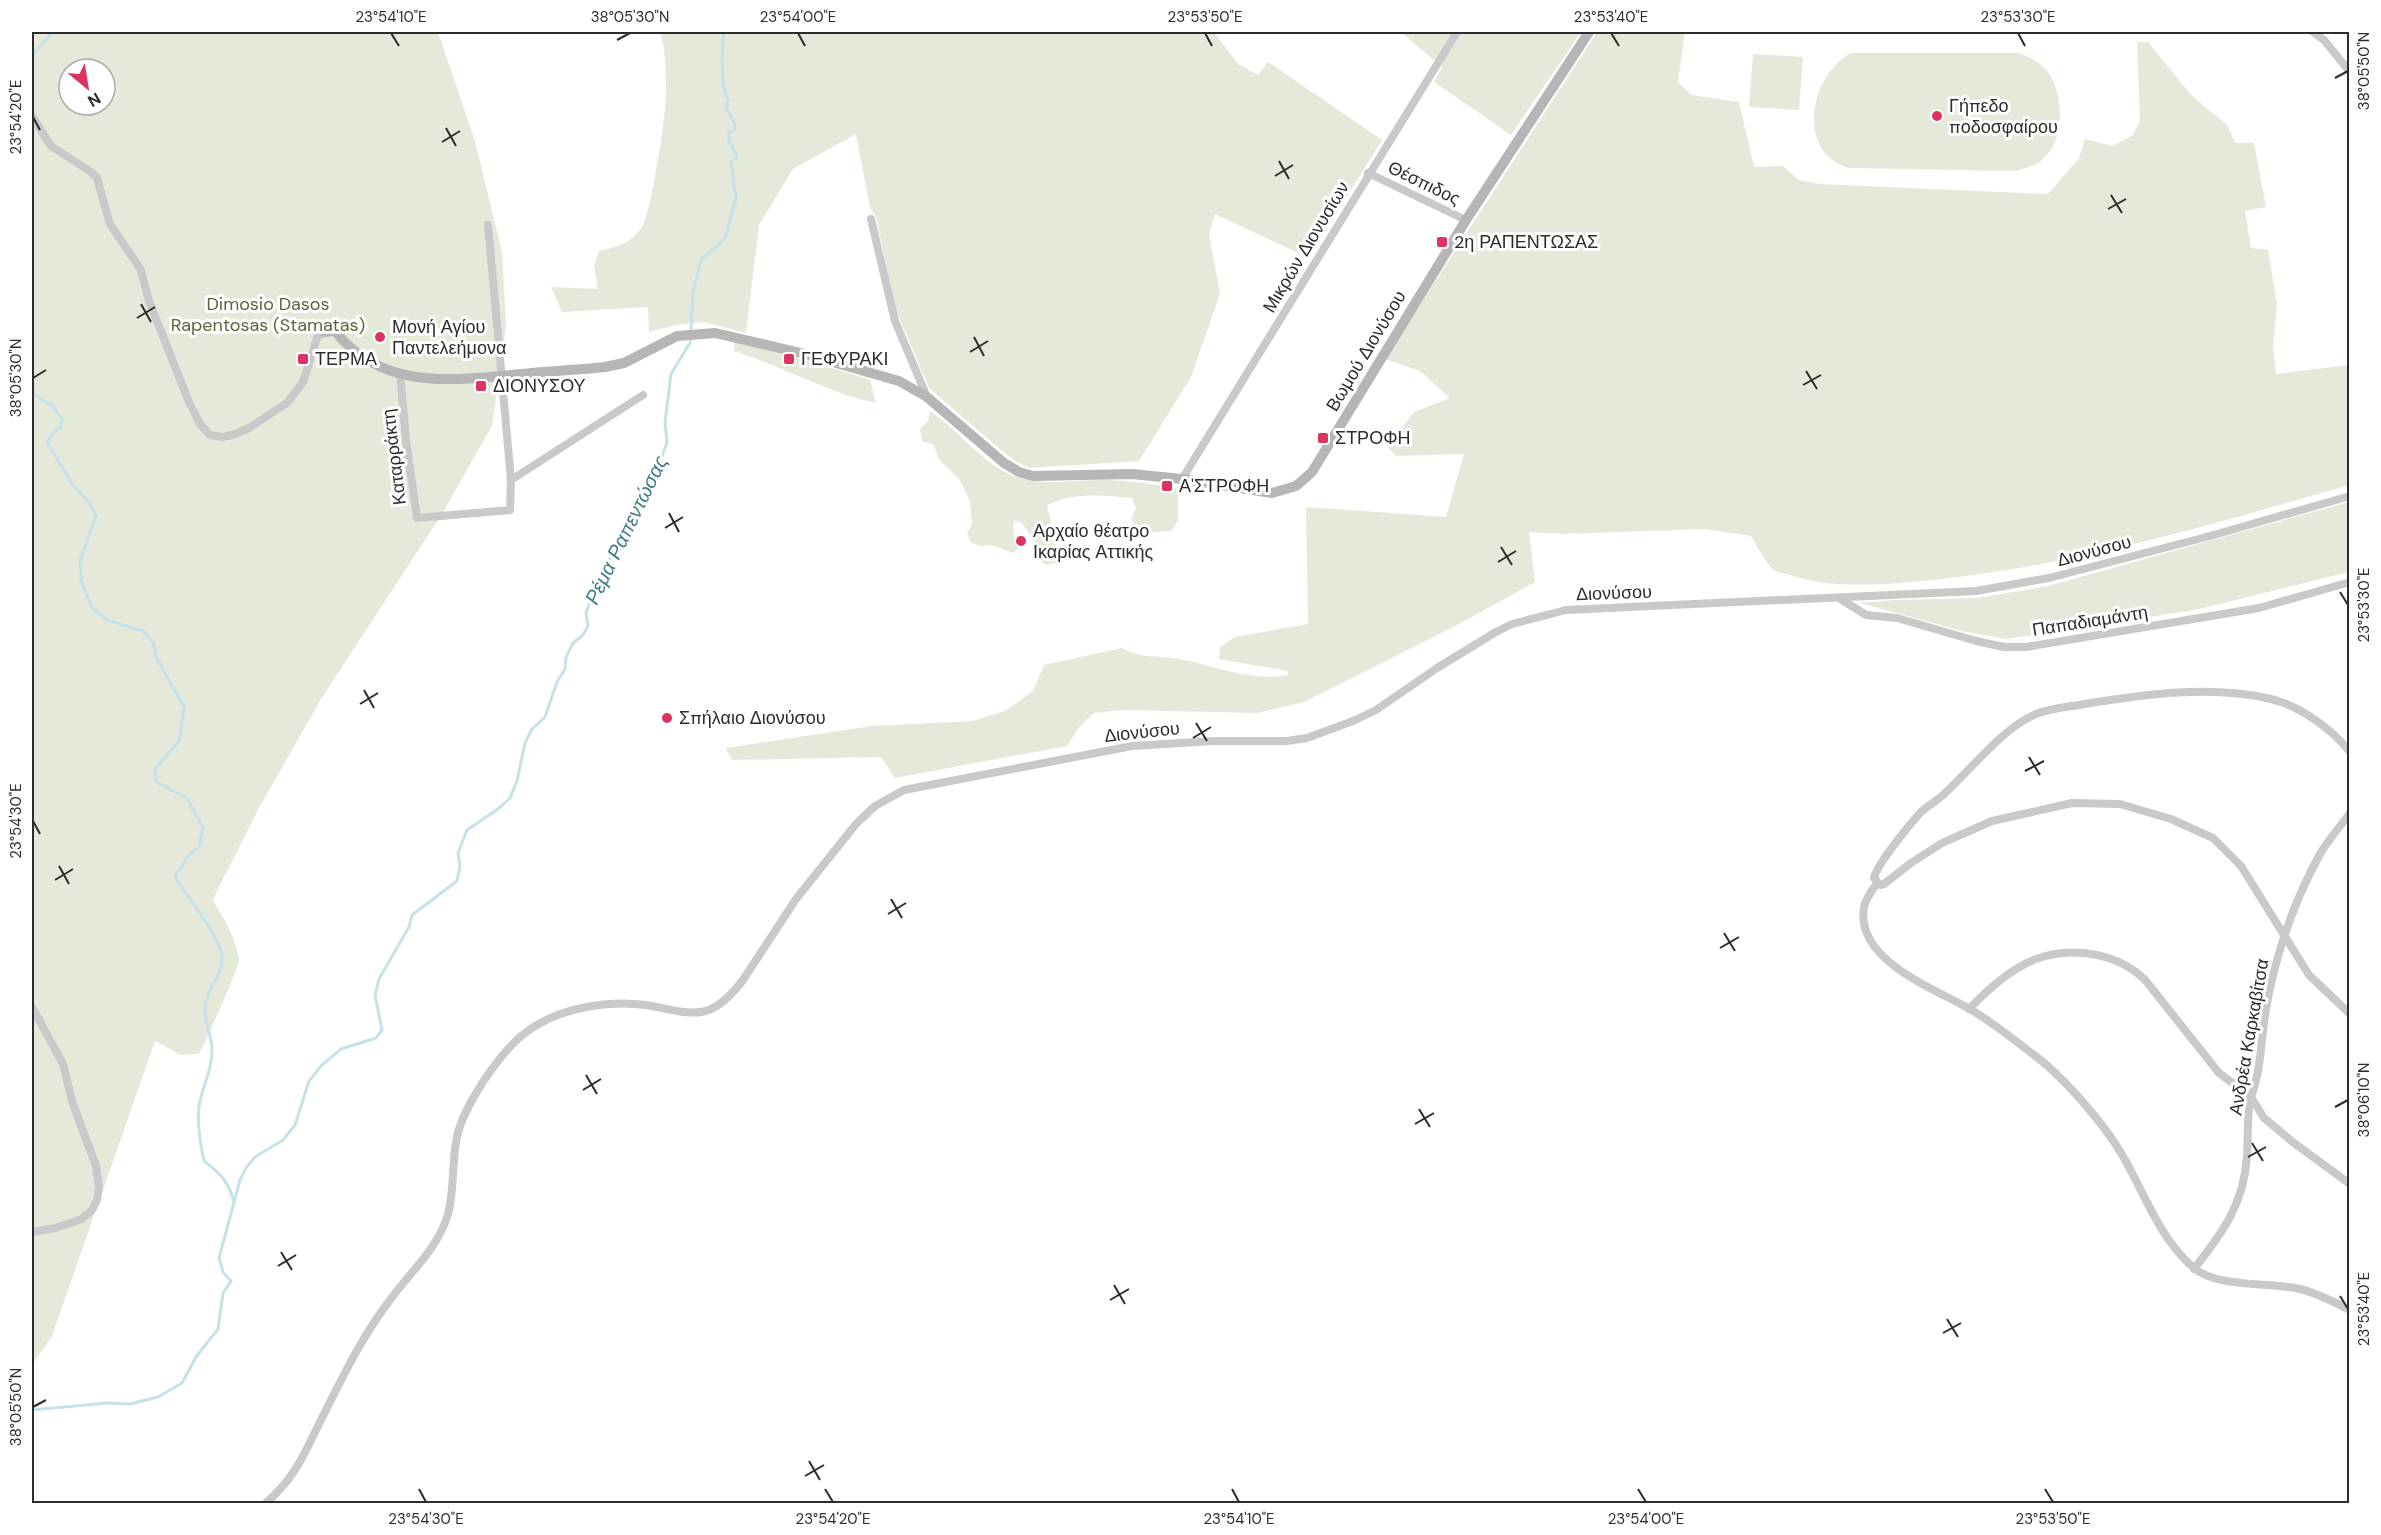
<svg xmlns="http://www.w3.org/2000/svg" width="2381" height="1535" font-family="'DM Sans',sans-serif">
  <rect width="100%" height="100%" fill="#fff"/>
  <g fill="#e5e9d9" fill-rule="evenodd">
    <path d="M32,32H438L475,141L502,252L506,326L492,426L442,514L321,699L259,808L217,891L213,901C225,920 236,938 239,960C239,968 205,1043 199,1054L181,1055L155,1041L52,1336L32,1365ZM69,69H105V105H69Z"/>
    <path d="M660,32H1214L1238,64L1258,75L1268,62L1382,140L1309,258L1215,214L1209,234L1220,294L1191,377L1139,461L1029,468L1015,461L995,445L929,388L895,308L876,216L870,208L856,134L793,169L759,225L746,333L704,322L676,325L649,332L648,307L562,312L551,287L598,289L594,266L599,251C619,246 630,244 642,227C651,214 666,114 666,96C666,75 666,51 660,32Z"/>
    <polygon points="1401,32 1581,32 1511,135 1434,82 1442,67"/>
    <path d="M1597,32H1685L1678,82L1691,95L1739,102L1754,167L1783,166L1799,180L1819,184L2048,194L2079,158L2085,139L2112,146L2133,135L2140,120L2137,42H2148L2192,96L2227,125L2235,143H2254L2266,207L2245,211L2251,248L2268,250L2277,303L2273,346L2276,374L2349,365V485C2197,529 2045,574 1885,584C1852,585 1822,586 1791,575C1786,574 1778,573 1774,570C1766,564 1756,544 1751,536L1706,529L1562,534L1529,532L1535,582L1459,624L1304,702L1257,713L1124,710L1094,713L1079,727L1067,746L895,778L881,757L732,760L726,748L872,726L973,721L1005,711L1033,691L1044,665L1122,648C1143,659 1151,655 1172,658C1214,664 1245,682 1288,675V671L1219,659L1220,647L1235,637L1308,624L1306,507L1446,517L1464,454L1396,456L1388,447L1414,412L1450,398L1420,371L1385,359Z"/>
    <path d="M1851,53H2018C2031,57 2044,64 2051,77C2064,100 2064,142 2042,160C2034,166 2025,168 2016,171L1848,168C1795,151 1810,75 1851,53Z"/>
    <polygon points="1753,54 1803,57 1799,110 1749,107"/>
    <path d="M734,341L810,361L870,380L876,403C828,393 782,366 734,351Z"/>
    <path d="M930,411C957,429 977,457 1005,472C1037,489 1075,479 1110,480C1133,481 1155,484 1178,489V521L1171,531L1155,532L1138,529L1131,519L1136,508L1132,498C1102,495 1075,492 1047,505C1051,525 1058,543 1058,562L1047,565L1036,558V544L1022,523L1014,521L1013,532L1018,548L1013,553L991,545L982,546L971,543L967,533L972,524L970,501L959,479L938,458L934,445L922,441L920,429L928,421Z"/>
    <polygon points="2349,502 2349,572 2195,610 2006,639 1962,631 1860,603 1896,600 1978,598 2048,586"/>
  </g>
  <g fill="none" stroke-linecap="round" stroke-linejoin="round">
    <g stroke="#c6e2e9" stroke-width="3">
      <polyline points="32,55 53,32"/>
      <path d="M691,331L693,292L701,260L725,238L733,209L736,198L731,163L737,156L729,141V133L735,130V124L726,107L728,100C720,82 722,51 724,32"/>
      <path d="M32,389L36,396L53,406L62,420L61,427L54,432L47,442L73,485L89,503L96,515L80,561L81,579L86,594L92,607L107,620L143,631L153,642L157,659L184,707L179,741L155,769L156,782L187,798L203,828L199,847L189,855L175,877C186,896 220,936 222,956C224,976 206,987 205,1007C204,1022 213,1037 212,1052C212,1070 202,1088 199,1106C197,1125 200,1143 204,1161C221,1174 229,1182 234,1203"/>
      <polyline points="32,1410 107,1403 130,1404 158,1397 182,1383 196,1357 218,1329 223,1293 231,1281 223,1272 219,1258 240,1180 246,1168 255,1157 283,1140 295,1125 309,1081 322,1065 341,1049 376,1038 382,1030 375,995 379,979 409,927 412,915 457,881 460,867 458,853 467,830 498,809 510,798 517,781 525,743 532,729 545,717 557,682 565,669 566,657 573,643 583,635 588,626 586,613 601,573 644,502 658,469 667,442 665,423 671,374 690,343 691,337"/>
    </g>
    <g stroke="#c9c9c9" stroke-width="8">
      <polyline points="2313,32 2324,40 2350,72"/>
      <polyline points="32,116 51,146 91,172 97,178 110,224 141,270 149,301 189,402 200,424 210,435 223,437 235,434 249,428 287,403 303,382 317,338 324,332"/>
      <polyline points="1368,173 1466,220"/>
      <polyline points="871,219 895,321 927,397"/>
      <polyline points="400,373 406,440 417,518 510,510 511,480 488,225"/>
      <polyline points="1182,479 1457,32"/>
      <polyline points="511,480 643,395"/>
      <polyline points="1839,598 1866,615 1897,618 1976,641 2004,647 2026,647 2259,608 2350,582"/>
      <path d="M2350,752C2332,729 2300,706 2271,699C2211,685 2145,694 2085,704C2069,707 2051,708 2036,714C2001,729 1971,770 1943,795C1936,801 1928,806 1921,812C1910,824 1877,864 1874,878L1880,885L1884,884L1911,863L1942,843L1992,821L2072,803L2120,804L2171,819L2213,838L2241,866L2309,975L2350,1014"/>
      <path d="M1877,883C1872,891 1866,898 1864,907C1855,960 1933,988 1968,1008C1993,1022 2015,1041 2038,1058C2065,1079 2104,1124 2121,1153C2144,1191 2159,1239 2194,1268C2217,1288 2270,1282 2300,1289C2317,1293 2334,1302 2350,1310"/>
      <polyline points="32,1007 63,1064 72,1101 96,1166 99,1187 97,1200 92,1210 82,1219 55,1228 32,1232"/>
      <path d="M1969,1009C1988,989 2015,965 2042,957C2077,947 2120,954 2146,981L2219,1073L2251,1097L2264,1118L2294,1143L2350,1184"/>
      <path d="M2194,1269C2223,1232 2244,1204 2247,1156C2248,1142 2247,1108 2251,1097C2262,1068 2261,1034 2267,1003C2277,951 2294,901 2320,854C2328,840 2340,827 2350,813"/>
      <path d="M265,1504C298,1475 305,1451 324,1414C344,1374 363,1335 390,1300C410,1272 438,1249 448,1214C454,1192 452,1166 456,1142C460,1113 489,1070 509,1048C541,1011 599,999 646,1005C666,1008 690,1017 709,1010C723,1004 734,992 743,980L796,899L856,824L875,806L904,790L1132,746L1214,741H1287L1307,738L1353,721L1376,710L1437,668L1496,632L1512,624L1566,610L1976,591L2049,578L2210,536L2350,496"/>
    </g>
    <path stroke="#b6b6b6" stroke-width="10" d="M324,332L335,331C383,392 454,380 522,374C550,371 578,370 605,367L624,363L677,336L715,333L805,354L899,381L927,397L1004,463L1019,472L1033,476L1132,474L1182,479L1272,493L1296,486L1312,472L1466,220L1589,32"/>
  </g>
  <path fill="none" stroke="#2c2c2c" stroke-width="2" d="M391,33L399,46M798,33L805,46M1205,33L1212,46M1611,33L1619,46M2018,33L2025,46M617,40L630,33M2335,78L2348,71M33,117L40,130M446,128L456,146M442,142L460,131M1279,161L1289,179M1275,176L1293,165M2111,195L2122,213M2108,209L2126,199M141,304L151,322M137,318L155,307M974,337L984,356M970,352L988,341M1806,371L1817,389M33,378L46,370M1803,385L1821,375M669,513L679,532M665,528L683,517M1501,547L1512,565M1498,562L1516,551M2340,592L2348,605M364,690L374,708M360,704L378,693M1196,723L1207,741M1193,738L1211,727M2029,757L2040,775M2025,771L2044,761M33,821L40,834M59,866L69,884M55,880L73,869M891,899L902,918M888,914L906,903M1724,933L1735,951M1720,948L1739,937M586,1075L597,1094M583,1090L601,1079M2335,1107L2348,1100M1419,1109L1430,1127M1415,1124L1434,1113M2252,1143L2263,1161M2248,1157L2266,1147M281,1252L292,1270M278,1266L296,1255M1114,1285L1125,1304M2340,1296L2348,1309M1110,1300L1129,1289M1947,1319L1958,1337M1943,1333L1961,1323M33,1407L46,1400M809,1461L820,1480M805,1476L824,1465M419,1489L426,1502M825,1489L833,1502M1232,1489L1239,1502M1638,1489L1646,1502M2045,1489L2053,1502"/>
  <g fill="#dd3363" stroke="#fff" stroke-width="2">
    <circle cx="1937" cy="116" r="6"/>
    <rect x="1436" y="236" width="12" height="12" rx="3"/>
    <circle cx="380" cy="337" r="6"/>
    <rect x="297" y="353" width="12" height="12" rx="3"/>
    <rect x="783" y="353" width="12" height="12" rx="3"/>
    <rect x="475" y="380" width="12" height="12" rx="3"/>
    <rect x="1317" y="432" width="12" height="12" rx="3"/>
    <rect x="1161" y="480" width="12" height="12" rx="3"/>
    <circle cx="1021" cy="541" r="6"/>
    <circle cx="667" cy="718" r="6"/>
  </g>
  <g text-anchor="middle" stroke-width="6" stroke-linejoin="round" paint-order="stroke">
    <g font-size="18" fill="#2c2c2c" stroke="#fff" text-anchor="start">
      <text x="1949" y="112">Γήπεδο<tspan x="1949" dy="21">ποδοσφαίρου</tspan></text>
      <text x="1454" y="248">2η ΡΑΠΕΝΤΩΣΑΣ</text>
      <text x="392" y="333">Μονή Αγίου<tspan x="392" dy="21">Παντελεήμονα</tspan></text>
      <text x="315" y="365">ΤΕΡΜΑ</text>
      <text x="801" y="365">ΓΕΦΥΡΑΚΙ</text>
      <text x="493" y="392">ΔΙΟΝΥΣΟΥ</text>
      <text x="1335" y="444">ΣΤΡΟΦΗ</text>
      <text x="1179" y="492">Α'ΣΤΡΟΦΗ</text>
      <text x="1033" y="537">Αρχαίο θέατρο<tspan x="1033" dy="21">Ικαρίας Αττικής</tspan></text>
      <text x="679" y="724">Σπήλαιο Διονύσου</text>
    </g>
    <g font-size="18" fill="#2c2c2c" stroke="#fff">
      <text transform="translate(1424 183) rotate(26)" y="6">Θέσπιδος</text>
      <text transform="translate(1306 247) rotate(-59)" y="6">Μικρών Διονυσίων</text>
      <text transform="translate(1366 351) rotate(-59)" y="6">Βωμού Διονύσου</text>
      <text transform="translate(394 457) rotate(-97)" y="6">Καταρράκτη</text>
      <text transform="translate(2094 551) rotate(-15)" y="6">Διονύσου</text>
      <text transform="translate(1614 593) rotate(-2)" y="6">Διονύσου</text>
      <text transform="translate(2090 621) rotate(-9)" y="6">Παπαδιαμάντη</text>
      <text transform="translate(1142 732) rotate(-6)" y="6">Διονύσου</text>
      <text transform="translate(2249 1037) rotate(-80)" y="6">Ανδρέα Καρκαβίτσα</text>
    </g>
    <g font-size="18" fill="#57653b" stroke="#fff">
      <text x="268" y="310">Dimosio Dasos<tspan x="268" dy="21">Rapentosas (Stamatas)</tspan></text>
    </g>
    <g font-size="20" font-style="italic" fill="#3e7c89" stroke="#fff">
      <text transform="translate(626 530) rotate(-64)" y="7">Ρέμα Ραπεντώσας</text>
    </g>
  </g>
  <rect width="2381" height="1535" fill="none" stroke="#ffffff" stroke-width="66"/>
  <g transform="translate(87 87) rotate(150)"><circle r="28" fill="#ffffff" stroke="#ababab" stroke-width="1.5"/>
  <path d="M0-4.5L10 22L0 15L-10 22Z" fill="#dd3363"/>
  <text y="-9" font-size="16" font-weight="bold" text-anchor="middle" fill="#2c2c2c">N</text>
  </g>
  <rect x="33" y="33" width="2315" height="1469" fill="none" stroke="#2c2c2c" stroke-width="2"/>
  <g font-size="15" text-anchor="middle" fill="#2c2c2c">
    <text x="391" y="22">23°54'10"E</text>
    <text x="630" y="22">38°05'30"N</text>
    <text x="798" y="22">23°54'00"E</text>
    <text x="1205" y="22">23°53'50"E</text>
    <text x="1611" y="22">23°53'40"E</text>
    <text x="2018" y="22">23°53'30"E</text>
    <text transform="translate(2364 71) rotate(-90)" y="5">38°05'50"N</text>
    <text transform="translate(16 117) rotate(-90)" y="5">23°54'20"E</text>
    <text transform="translate(16 378) rotate(-90)" y="5">38°05'30"N</text>
    <text transform="translate(2364 605) rotate(-90)" y="5">23°53'30"E</text>
    <text transform="translate(16 821) rotate(-90)" y="5">23°54'30"E</text>
    <text transform="translate(2364 1100) rotate(-90)" y="5">38°06'10"N</text>
    <text transform="translate(2364 1309) rotate(-90)" y="5">23°53'40"E</text>
    <text transform="translate(16 1407) rotate(-90)" y="5">38°05'50"N</text>
    <text x="426" y="1524">23°54'30"E</text>
    <text x="833" y="1524">23°54'20"E</text>
    <text x="1239" y="1524">23°54'10"E</text>
    <text x="1646" y="1524">23°54'00"E</text>
    <text x="2053" y="1524">23°53'50"E</text>
  </g>
</svg>
